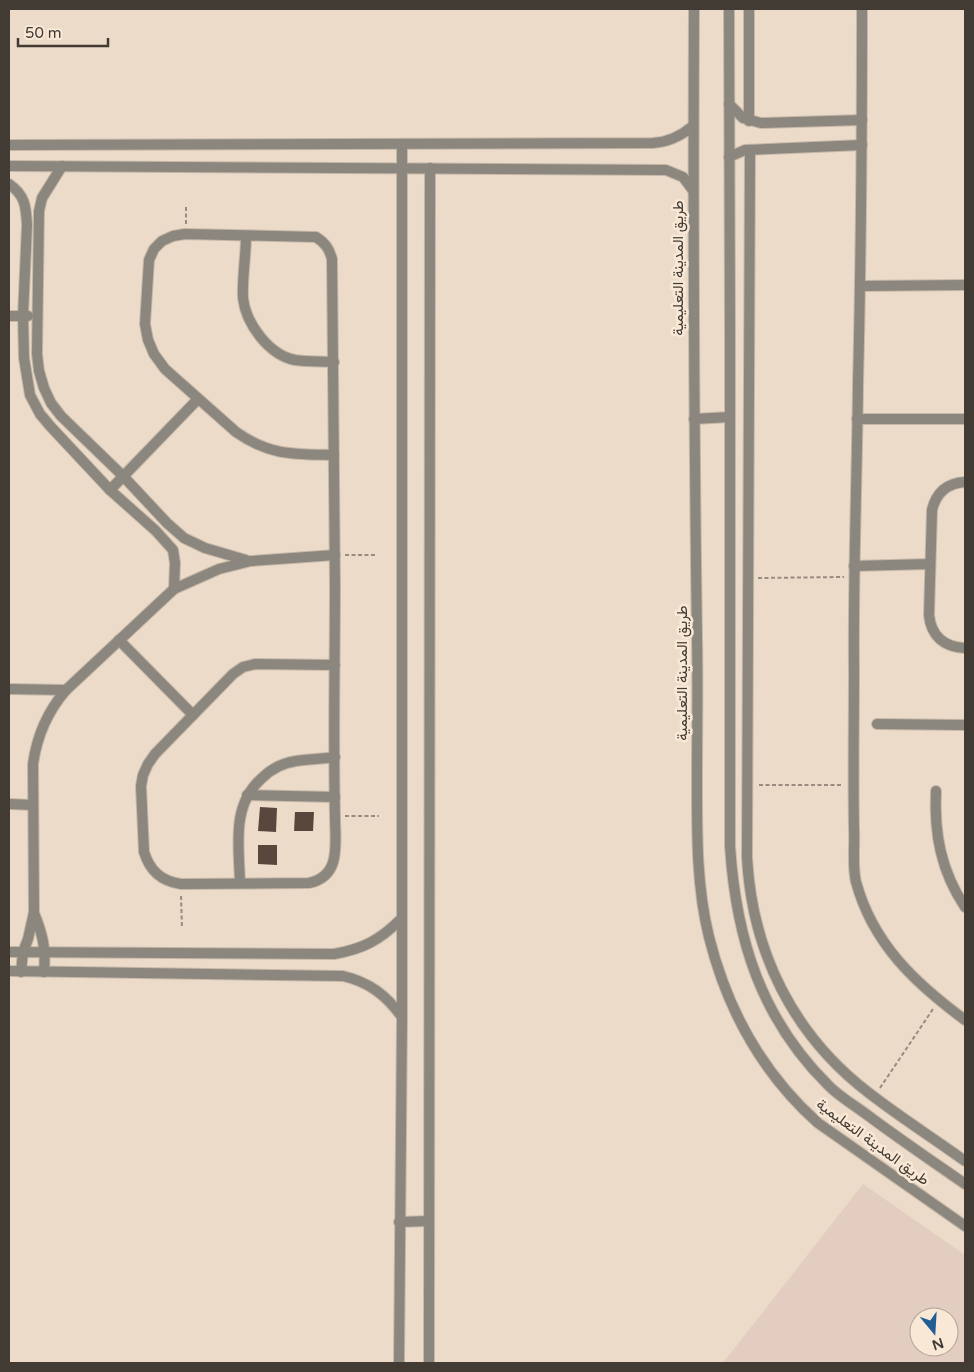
<svg xmlns="http://www.w3.org/2000/svg" width="974" height="1372" font-family="'Varela Round',Vazirmatn,sans-serif">
  <rect width="100%" height="100%" fill="#ecdbc9"/>
  <path fill="#e2cdc0" fill-rule="evenodd" d="M863,1184L965,1255V1363H723ZM919,1317H949V1347H919Z"/>
  <g fill="#59473d">
    <polygon points="260,807 277,808 276,832 258,831"/>
    <polygon points="295,812 314,812 313,831 294,831"/>
    <polygon points="258,845 277,845 277,865 258,864"/>
  </g>
  <g fill="none" stroke-linecap="round" stroke-linejoin="round">
    <g stroke="#c6b8a8" stroke-width="12">
      <g id="minor">
        <polyline points="749,9 749,121"/>
        <path d="M862,9C862,134 861,259 858,384C857,480 853,575 854,670C854,723 853,776 854,829C855,846 852,866 856,882C873,944 915,983 965,1020"/>
        <polyline points="729,104 743,118 761,123 862,120"/>
        <path d="M750,150L747,857C752,952 793,1035 869,1093C900,1117 933,1138 965,1161"/>
        <polyline points="729,157 745,150 862,145"/>
        <polyline points="62,166 42,198 39,211 37,354 39,371 44,388 51,403 61,416 123,476 167,523 184,538 205,548 246,560"/>
        <path d="M9,184C25,195 26,206 27,225L23,316L24,358L30,395L40,414L51,427L110,490L156,531L173,550L175,563L174,589"/>
        <path d="M246,236C246,255 242,279 243,298C246,324 269,355 295,360C308,362 321,361 334,362"/>
        <polyline points="860,286 965,285"/>
        <polyline points="9,316 28,316"/>
        <polyline points="857,419 965,419"/>
        <path d="M334,455C295,454 270,456 236,432L165,369L154,354L148,340L145,324L149,260L154,249L162,241L173,236L185,234L316,237C325,243 329,248 332,259C334,368 335,477 335,585C335,662 333,739 335,816C335,843 342,876 309,883L181,884C161,881 150,871 144,852L141,786L143,775L148,764L155,754L233,674L243,667L255,664L335,665"/>
        <path d="M965,482C947,483 936,493 932,510L929,615C931,636 944,647 965,648"/>
        <polyline points="110,490 198,399"/>
        <polyline points="854,566 930,564"/>
        <polyline points="119,640 193,715"/>
        <polyline points="9,689 66,690"/>
        <polyline points="877,724 965,725"/>
        <path d="M936,791C934,834 941,871 965,907"/>
        <polyline points="247,795 335,797"/>
        <polyline points="9,804 33,805"/>
        <path d="M240,883C239,846 231,805 262,778C271,769 283,763 296,761C309,759 322,759 335,757"/>
        <path d="M34,913C43,935 46,949 44,972"/>
        <path d="M9,952L334,954C363,949 380,940 401,919"/>
        <path d="M9,971L343,976C369,982 386,995 402,1017"/>
        <path d="M21,972L23,952L28,939L34,912L33,764C37,735 47,712 66,690L174,589L219,569L251,561L335,555"/>
        <polyline points="399,1222 429,1221"/>
        <polyline points="399,1363 402,1017 402,145"/>
        <polyline points="429,1363 430,168"/>
      </g>
    </g>
    <g stroke="#c6b8a8" stroke-width="12">
      <g id="tertiary">
        <path d="M694,9C693,218 694,428 697,638C698,684 697,730 697,776C697,829 696,885 709,937C727,1009 762,1073 818,1123L965,1226"/>
        <path d="M729,9L730,333V846C736,939 761,1019 829,1086C840,1097 854,1105 866,1114C898,1138 932,1161 965,1184"/>
        <path d="M9,145L653,143C669,142 681,136 693,126"/>
        <polyline points="9,166 666,170 683,177 692,189"/>
        <polyline points="694,419 730,417"/>
      </g>
    </g>
    <g stroke="#988c80" stroke-width="2" stroke-dasharray="4 2.5" stroke-linecap="butt">
      <polyline points="186,224 186,207"/>
      <polyline points="345,555 377,555"/>
      <polyline points="758,578 844,577"/>
      <polyline points="759,785 842,785"/>
      <polyline points="345,816 379,816"/>
      <polyline points="181,896 182,928"/>
      <polyline points="880,1088 933,1009"/>
    </g>
    <use href="#minor" stroke="#8b867e" stroke-width="10"/>
    <use href="#tertiary" stroke="#8b867e" stroke-width="10"/>
  </g>
  <g text-anchor="middle" stroke-width="5" stroke-linejoin="round" paint-order="stroke">
    <g font-size="15" fill="#413b34" stroke="#f9e8d6">
      <text transform="translate(678 268) rotate(-90)" y="5">طريق المدينة التعليمية</text>
      <text transform="translate(682 673) rotate(-90)" y="5">طريق المدينة التعليمية</text>
      <text transform="translate(873 1142) rotate(36)" y="5">طريق المدينة التعليمية</text>
    </g>
  </g>
  <rect width="974" height="1372" fill="none" stroke="#413b34" stroke-width="20"/>
  <g transform="translate(934 1332) rotate(162)"><circle r="24" fill="#f9e8d6" stroke="#afa395"/>
  <path d="M0-4L9 19L0 12L-9 19Z" fill="#215c93"/>
  <text y="-8" font-size="14" font-weight="bold" text-anchor="middle" fill="#413b34">N</text>
  </g>
  <path d="M18 38v8h90v-8" fill="none" stroke="#413b34" stroke-width="2.5"/>
  <text x="25" y="38" font-size="15" fill="#413b34" stroke="#f9e8d6" stroke-width="4" paint-order="stroke">50 m</text>
</svg>
